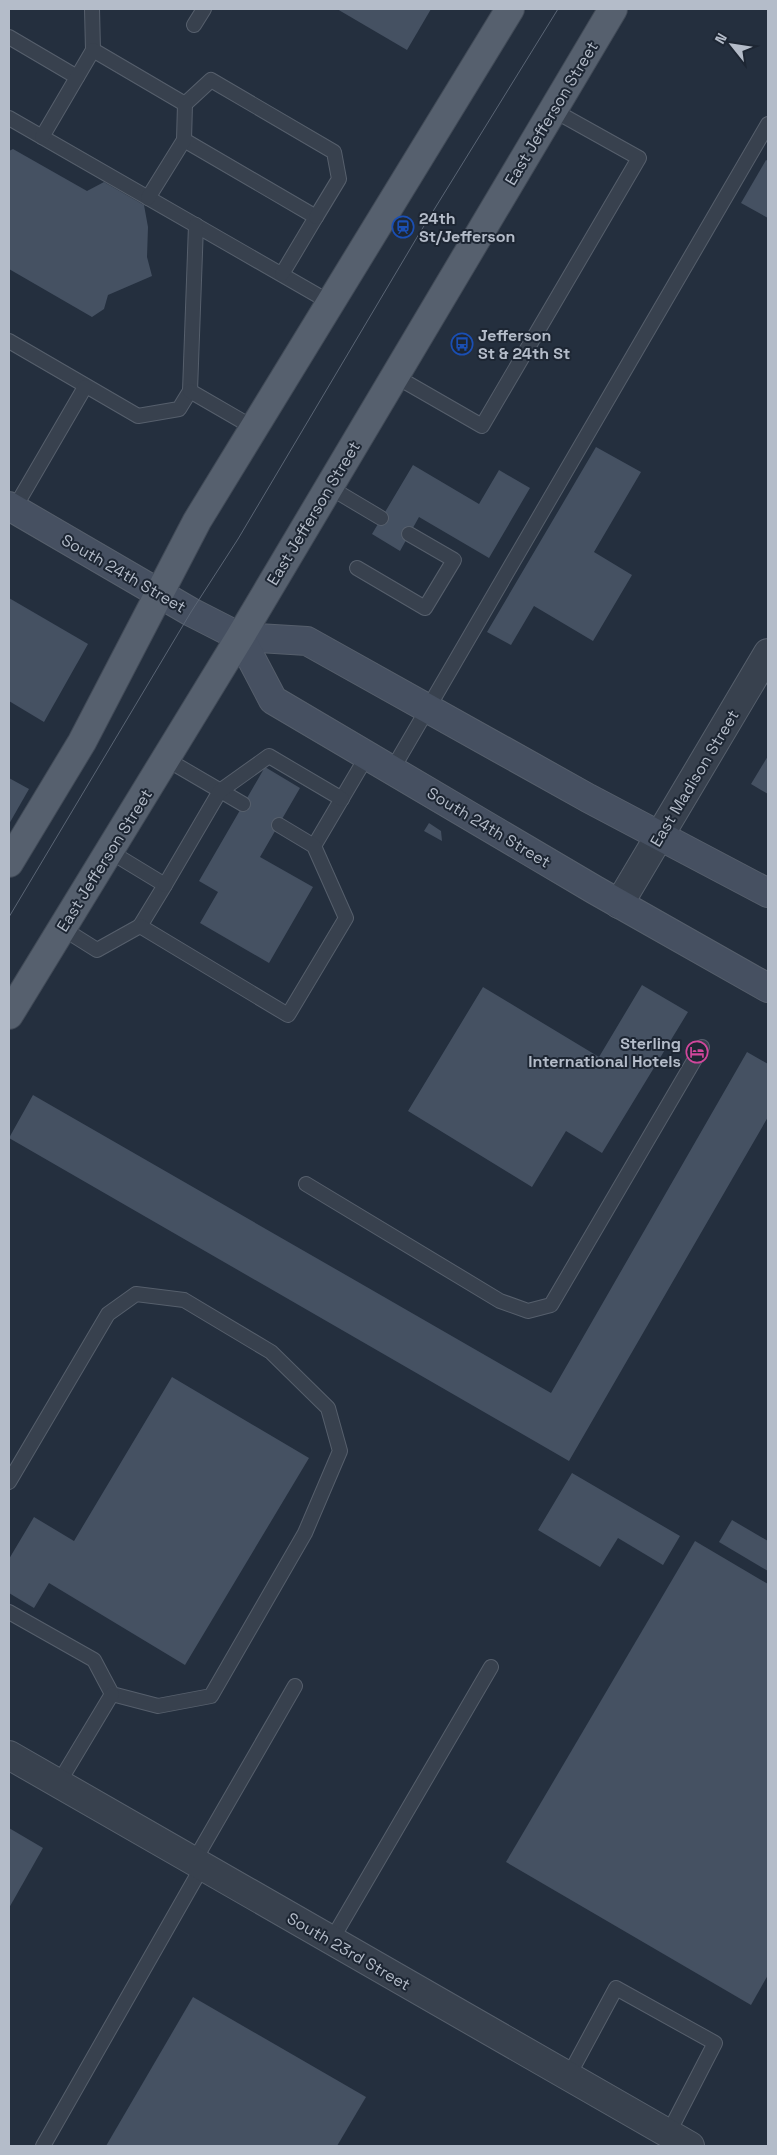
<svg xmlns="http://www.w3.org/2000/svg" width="777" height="2155" font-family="'Space Grotesk',sans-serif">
  <rect width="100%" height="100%" fill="#242f3e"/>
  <g fill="#455162">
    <polygon points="337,9 431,9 407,50"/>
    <polygon points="13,149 87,191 104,182 144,205 148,227 147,257 152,276 108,295 104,309 92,317 9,269 9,151"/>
    <polygon points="766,160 768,161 768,218 741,203"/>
    <polygon points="596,447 641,472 594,552 632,575 593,641 534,606 511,645 487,632"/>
    <polygon points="413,465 479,504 499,470 530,488 489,558 419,517 400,551 372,534"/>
    <polygon points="9,598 88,644 44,722 9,701"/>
    <polygon points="768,756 768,794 751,784"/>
    <polygon points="265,767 300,788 260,857 313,887 269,963 200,923 218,892 199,881"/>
    <polygon points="9,778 29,789 9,824"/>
    <polygon points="429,823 441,831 442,841 424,831"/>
    <polygon points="642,985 688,1012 602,1153 566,1131 532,1187 408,1111 483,987 599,1057"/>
    <polygon points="747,1052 768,1064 768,1117 569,1461 9,1138 33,1095 551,1393"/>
    <polygon points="172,1377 309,1458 185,1665 49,1583 34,1608 9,1593 9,1559 34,1517 74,1541"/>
    <polygon points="572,1473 680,1536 663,1565 618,1538 600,1567 538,1530"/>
    <polygon points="732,1520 768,1541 768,1571 719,1542"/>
    <polygon points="695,1541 768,1584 768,1975 751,2005 506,1862"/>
    <polygon points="9,1828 43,1848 9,1908"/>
    <polygon points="193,1997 366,2097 337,2146 106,2146"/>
  </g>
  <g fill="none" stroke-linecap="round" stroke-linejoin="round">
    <g stroke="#565f6c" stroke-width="16">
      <g id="lane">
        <polyline points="92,9 93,50"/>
        <polyline points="194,25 204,9"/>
        <polyline points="9,37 77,77"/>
        <polyline points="9,118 331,303"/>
        <polyline points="42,137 93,50 185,104"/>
        <polyline points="184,140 316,217 282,274"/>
        <polyline points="148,198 184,140 185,104 211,80 334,152 339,179 316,217"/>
        <polyline points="9,341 138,416 179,409 190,391 196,225"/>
        <polyline points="395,376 482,426 639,158 553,110"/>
        <polyline points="190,391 254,428"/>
        <polyline points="329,487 381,518"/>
        <polyline points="14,509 85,387"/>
        <polyline points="357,568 425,608 454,560 409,534"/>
        <polyline points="166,759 243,804"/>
        <polyline points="392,770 768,124"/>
        <polyline points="314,846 367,756"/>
        <polyline points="109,851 165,885 140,926"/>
        <polyline points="165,885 220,791 269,756 342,799"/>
        <polyline points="62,928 97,950 140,926 288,1015 346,918 314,846 279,825"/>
        <polyline points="306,1184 500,1301 528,1311 551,1305 702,1047"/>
        <polyline points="9,1482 108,1314 136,1294 184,1300 271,1352 328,1408 340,1451 305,1533 211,1696 158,1706 112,1694 94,1660 9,1612"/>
        <polyline points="58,1784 112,1694"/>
        <polyline points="193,1863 295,1686"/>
        <polyline points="331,1941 491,1667"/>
        <polyline points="568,2077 616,1988 715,2043 668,2134"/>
        <polyline points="43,2146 202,1867"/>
      </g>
    </g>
    <g stroke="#565f6c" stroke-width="30">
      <g id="street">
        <polyline points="619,904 768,653"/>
        <polyline points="9,1755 690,2146"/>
      </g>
    </g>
    <g stroke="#565f6c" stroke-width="30">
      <g id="secondary">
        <polyline points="9,506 191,612 240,637 307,641 588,798 768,893"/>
        <polyline points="240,637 273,700 595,890 768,988"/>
      </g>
    </g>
    <g stroke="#414a57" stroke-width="30">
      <g id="primary">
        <polyline points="9,863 82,742 197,521 510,9"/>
        <polyline points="9,1015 240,637 613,9"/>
      </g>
    </g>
    <use href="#lane" stroke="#38414e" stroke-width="14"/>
    <use href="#street" stroke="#38414e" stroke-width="28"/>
    <use href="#secondary" stroke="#465061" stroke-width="28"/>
    <use href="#primary" stroke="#56606e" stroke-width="28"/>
    <polyline stroke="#5a6575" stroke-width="1" points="9,917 191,612 238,539 419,234 558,9"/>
  </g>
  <defs>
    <g id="station-ring" transform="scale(1.125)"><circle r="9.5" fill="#1d2633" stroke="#1a4fb4" stroke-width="1.5"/><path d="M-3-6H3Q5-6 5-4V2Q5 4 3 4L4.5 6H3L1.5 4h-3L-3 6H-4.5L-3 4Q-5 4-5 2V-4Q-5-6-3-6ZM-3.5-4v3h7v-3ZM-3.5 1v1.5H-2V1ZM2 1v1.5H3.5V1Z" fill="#1a4fb4"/></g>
    <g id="bus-ring" transform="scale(1.125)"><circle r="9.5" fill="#1d2633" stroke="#1a4fb4" stroke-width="1.5"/><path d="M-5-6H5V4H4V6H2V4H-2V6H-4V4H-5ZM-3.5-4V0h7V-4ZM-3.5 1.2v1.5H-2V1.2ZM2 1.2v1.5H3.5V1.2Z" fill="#1a4fb4"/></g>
    <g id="hotel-ring" transform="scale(1.125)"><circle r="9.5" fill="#1d2633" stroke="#d1479c" stroke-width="1.5"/><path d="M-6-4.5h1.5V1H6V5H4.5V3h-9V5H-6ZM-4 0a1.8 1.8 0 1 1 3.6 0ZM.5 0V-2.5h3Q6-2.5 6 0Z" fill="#d1479c"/></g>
  </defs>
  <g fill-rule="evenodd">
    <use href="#station-ring" x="403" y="227"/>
    <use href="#bus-ring" x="462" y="344"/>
    <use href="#hotel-ring" x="697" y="1052"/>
  </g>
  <g text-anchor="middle" stroke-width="4" stroke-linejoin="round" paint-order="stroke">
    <g font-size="16" fill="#b4bcc9" stroke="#1d2633">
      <text transform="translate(551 113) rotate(-59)" y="6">East Jefferson Street</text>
      <text transform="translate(313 513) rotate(-59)" y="6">East Jefferson Street</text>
      <text transform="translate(124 573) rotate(30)" y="6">South 24th Street</text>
      <text transform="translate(694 778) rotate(-59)" y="6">East Madison Street</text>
      <text transform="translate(489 827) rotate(31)" y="6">South 24th Street</text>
      <text transform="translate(104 860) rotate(-58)" y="6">East Jefferson Street</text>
      <text transform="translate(349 1951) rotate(30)" y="6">South 23rd Street</text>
    </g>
    <g font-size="16" font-weight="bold" fill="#b4bcc9" stroke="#1d2633" text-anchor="start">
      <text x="419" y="224">24th<tspan x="419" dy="18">St/Jefferson</tspan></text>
      <text x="478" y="341">Jefferson<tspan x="478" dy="18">St &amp; 24th St</tspan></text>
      <text x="681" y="1049" text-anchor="end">Sterling<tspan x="681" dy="18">International Hotels</tspan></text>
    </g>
  </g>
  <rect width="777" height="2155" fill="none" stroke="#b4bcc9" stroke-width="20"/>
  <g transform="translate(732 45) rotate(300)" stroke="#1d2633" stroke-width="4" paint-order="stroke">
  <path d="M0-4L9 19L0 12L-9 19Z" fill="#b4bcc9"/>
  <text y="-8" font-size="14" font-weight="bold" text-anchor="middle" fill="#b4bcc9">N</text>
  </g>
</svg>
